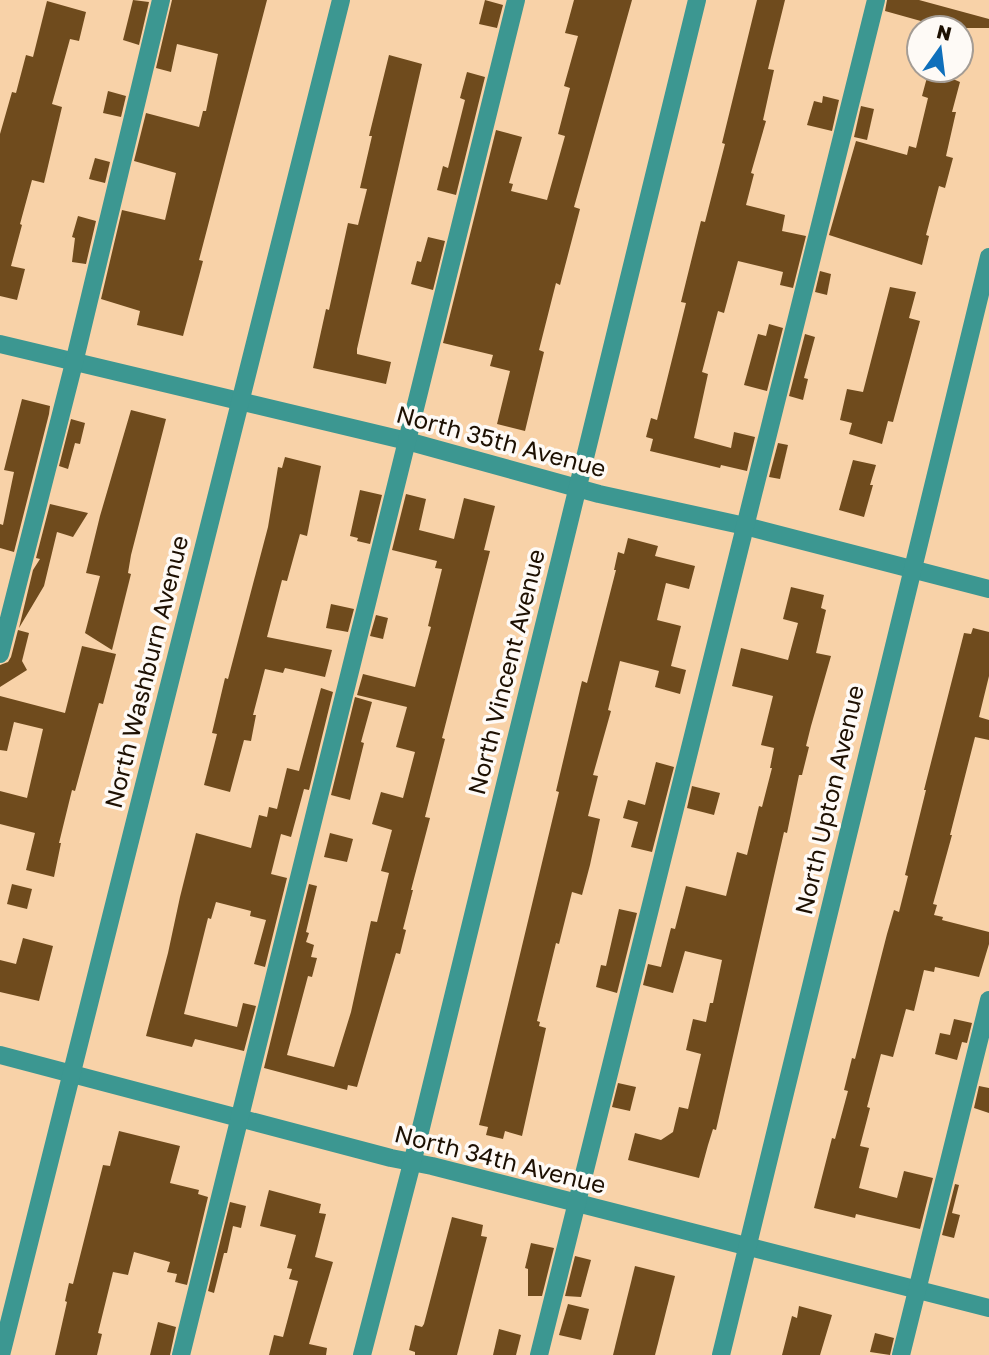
<svg xmlns="http://www.w3.org/2000/svg" width="989" height="1355" font-family="'Golos Text',sans-serif">
  <rect width="100%" height="100%" fill="#f8d2a8"/>
  <g fill="#6f4b1d">
    <polygon points="133,0 149,2 139,45 123,40"/>
    <polygon points="172,0 267,0 199,260 203,261 183,336 137,325 140,311 101,299 122,210 165,220 176,173 134,161 146,113 199,127 203,111 206,111 218,54 177,44 171,72 156,68"/>
    <polygon points="485,0 503,5 497,28 479,24"/>
    <polygon points="574,0 632,0 574,207 580,209 560,285 556,283 539,350 544,352 525,431 497,424 510,371 490,366 493,355 443,343 496,130 522,137 509,183 513,184 511,191 547,200 565,136 558,134 570,88 564,86 578,36 565,33"/>
    <polygon points="757,0 785,0 768,69 774,70 763,120 766,121 751,173 754,174 746,205 785,215 782,231 806,236 793,288 780,285 783,272 738,261 724,313 718,311 702,372 708,374 694,438 731,448 734,432 755,437 747,471 721,465 720,468 650,451 653,439 646,437 651,418 657,420 686,303 681,302 701,221 705,222 725,144 722,143"/>
    <polygon points="887,0 919,0 989,19 989,28 927,28 928,23 885,11"/>
    <polygon points="47,1 86,12 79,41 70,39 52,104 62,107 44,183 32,180 20,224 22,225 11,266 25,269 17,300 0,296 0,134 12,92 16,93 26,55 33,57"/>
    <polygon points="389,55 422,64 357,349 357,354 391,362 386,384 313,368 326,309 329,310 348,223 358,225 367,189 360,188 372,136 369,136"/>
    <polygon points="929,70 955,70 953,79 960,82 952,112 956,112 946,156 953,158 945,188 939,186 926,235 929,236 922,265 829,235 856,141 907,155 909,146 916,148 928,98 922,96"/>
    <polygon points="467,72 485,77 456,195 437,190 443,166 448,168 465,100 460,98"/>
    <polygon points="108,91 126,96 121,117 103,113"/>
    <polygon points="823,96 839,100 832,131 807,125 814,101 822,103"/>
    <polygon points="861,106 874,109 867,140 854,137"/>
    <polygon points="95,158 110,162 105,183 89,179"/>
    <polygon points="78,216 96,221 86,264 72,262 75,238 72,237"/>
    <polygon points="428,237 445,241 433,290 411,284 417,261 421,262"/>
    <polygon points="820,271 831,274 827,295 815,292"/>
    <polygon points="890,287 916,292 909,318 920,321 893,422 888,421 882,444 849,434 852,423 840,420 847,389 863,392"/>
    <polygon points="769,324 783,328 767,391 744,385 758,334 766,336"/>
    <polygon points="805,334 815,337 804,378 808,379 803,400 789,396"/>
    <polygon points="22,399 50,406 49,414 14,552 0,548 0,524 3,525 14,472 4,470"/>
    <polygon points="131,410 166,419 131,555 128,573 131,574 112,650 85,633 100,576 86,573 100,516"/>
    <polygon points="71,419 85,423 80,444 75,443 68,469 59,466"/>
    <polygon points="778,443 788,445 780,479 769,477"/>
    <polygon points="285,457 321,466 307,536 300,534 287,581 282,580 267,637 332,650 325,677 285,668 283,673 265,669 253,715 256,715 251,741 244,740 230,792 204,785 217,734 212,733 225,678 228,679 268,527 278,467 282,468"/>
    <polygon points="853,460 876,465 870,485 873,485 864,517 839,510"/>
    <polygon points="360,490 382,495 370,544 357,541 358,538 350,536"/>
    <polygon points="406,494 426,499 419,530 454,539 464,498 495,506 484,550 490,551 442,738 445,739 425,817 430,818 411,890 413,890 403,929 406,930 400,954 396,953 357,1087 348,1085 347,1090 264,1068 309,884 317,886 306,932 309,933 306,942 314,945 311,957 317,958 312,977 308,976 287,1055 334,1067 351,1012 371,921 377,922 389,873 381,871 392,830 372,824 381,792 403,798 415,752 396,747 407,707 357,695 363,674 415,687 431,627 428,626 442,569 435,568 437,561 392,550"/>
    <polygon points="50,504 88,513 73,537 57,532 44,586 19,628 33,570 40,559 36,558"/>
    <polygon points="628,538 658,546 655,556 695,566 689,589 666,583 657,620 681,626 671,666 686,670 680,694 655,687 659,671 620,661 608,710 611,711 593,775 598,776 588,816 600,819 590,865 582,895 572,892 559,944 556,943 537,1021 540,1022 539,1026 546,1028 522,1136 505,1131 503,1139 486,1135 488,1127 479,1125 559,792 556,791 582,681 587,683 616,570 614,570 618,552 624,554"/>
    <polygon points="791,587 824,595 821,608 826,610 816,653 831,656 811,726 806,746 809,747 802,775 799,775 787,833 784,832 716,1130 713,1129 708,1145 699,1178 628,1160 635,1133 661,1140 673,1132 679,1107 688,1109 701,1054 686,1050 693,1019 706,1022 710,1003 713,1003 722,960 685,951 673,993 643,985 648,964 661,967 671,928 675,929 686,886 726,896 737,852 747,855 759,806 762,807 772,768 770,768 774,748 761,745 773,696 732,686 741,648 788,660 798,623 783,619"/>
    <polygon points="331,604 354,609 348,632 326,628"/>
    <polygon points="376,615 388,618 383,639 370,636"/>
    <polygon points="973,628 989,632 989,676 979,717 989,720 989,740 975,737 950,835 952,835 933,904 937,905 934,915 943,917 942,920 989,932 989,944 979,977 935,967 934,972 924,970 914,1011 906,1009 893,1057 881,1054 867,1107 870,1108 860,1146 869,1148 859,1188 897,1198 904,1171 933,1178 920,1229 856,1214 855,1218 814,1208 832,1138 835,1139 848,1091 844,1090 852,1058 855,1059 887,934 894,910 899,912 908,876 905,875 926,790 924,790 964,633 971,634"/>
    <polygon points="18,630 29,633 22,661 27,670 0,687 0,665 8,662 11,657"/>
    <polygon points="82,646 116,654 103,704 99,703 75,791 72,790 59,843 61,843 54,877 26,870 35,833 0,824 0,791 27,798 43,729 14,722 7,751 0,750 0,696 65,713"/>
    <polygon points="321,688 333,692 309,790 304,789 291,837 281,834 271,874 287,878 265,967 254,964 266,920 250,916 251,911 216,902 211,919 208,918 184,1014 237,1027 243,1003 256,1006 244,1051 195,1039 192,1047 146,1036 168,953 180,897 196,833 251,848 259,815 267,817 269,807 277,809 287,768 299,771"/>
    <polygon points="355,697 372,702 361,742 364,743 350,800 331,795"/>
    <polygon points="656,762 674,767 652,852 631,847 638,822 623,818 628,800 645,805"/>
    <polygon points="692,786 720,793 714,815 687,808"/>
    <polygon points="330,833 353,839 347,862 324,857"/>
    <polygon points="12,884 32,889 27,909 7,904"/>
    <polygon points="619,909 637,913 617,993 596,987 601,965 606,966"/>
    <polygon points="23,938 53,946 39,1001 0,992 0,960 16,964"/>
    <polygon points="954,1019 972,1023 967,1043 962,1042 957,1060 935,1054 940,1033 950,1035"/>
    <polygon points="618,1083 636,1087 630,1111 612,1107"/>
    <polygon points="979,1086 989,1088 989,1113 974,1108"/>
    <polygon points="119,1131 180,1146 170,1183 199,1190 198,1194 208,1197 187,1285 175,1282 177,1274 167,1272 170,1262 134,1252 128,1275 113,1272 98,1333 102,1334 97,1355 55,1355 67,1302 65,1301 69,1283 73,1284 103,1165 110,1166"/>
    <polygon points="955,1184 959,1185 952,1213 960,1215 954,1238 942,1235"/>
    <polygon points="269,1190 321,1204 319,1213 326,1214 315,1257 333,1262 309,1344 327,1348 326,1355 269,1355 274,1335 283,1337 298,1281 289,1279 292,1269 287,1268 296,1235 260,1226"/>
    <polygon points="230,1202 246,1206 241,1228 233,1226 227,1253 224,1253 214,1293 208,1291"/>
    <polygon points="452,1217 483,1225 481,1236 487,1237 457,1355 415,1355 415,1352 409,1350 415,1325 422,1327 424,1324"/>
    <polygon points="531,1243 554,1248 542,1296 528,1296 528,1269 525,1268"/>
    <polygon points="575,1256 591,1260 581,1297 565,1296"/>
    <polygon points="635,1266 675,1276 655,1355 613,1355"/>
    <polygon points="568,1304 589,1309 581,1340 559,1335"/>
    <polygon points="799,1306 832,1315 820,1355 782,1355 792,1316 797,1318"/>
    <polygon points="158,1322 176,1327 170,1355 150,1355"/>
    <polygon points="499,1329 521,1335 516,1355 493,1355"/>
    <polygon points="875,1333 894,1338 890,1355 870,1352"/>
  </g>
  <g fill="none" stroke-linecap="round" stroke-linejoin="round">
    <g stroke="#3c9791" stroke-width="18">
      <polyline points="0,344 407,441 599,494 745,526 989,589"/>
      <polyline points="0,654 74,363 161,0"/>
      <polyline points="0,1055 391,1158 432,1166 989,1308"/>
      <polyline points="1,1355 341,0"/>
      <polyline points="181,1355 516,0"/>
      <polyline points="362,1355 418,1140 697,0"/>
      <polyline points="539,1355 876,0"/>
      <polyline points="721,1355 989,257"/>
      <polyline points="901,1355 989,1000"/>
    </g>
  </g>
  <g text-anchor="middle" stroke-width="7" stroke-linejoin="round" paint-order="stroke">
    <g font-size="24" fill="#1d1002" stroke="#fefaf6">
      <text transform="translate(501 442) rotate(15)" y="8">North 35th Avenue</text>
      <text transform="translate(147 672) rotate(-76)" y="8">North Washburn Avenue</text>
      <text transform="translate(507 672) rotate(-76)" y="8">North Vincent Avenue</text>
      <text transform="translate(830 800) rotate(-77)" y="8">North Upton Avenue</text>
      <text transform="translate(500 1160) rotate(14)" y="8">North 34th Avenue</text>
    </g>
  </g>
  <g transform="translate(940 49) rotate(14)"><circle r="33" fill="#fefaf6" stroke="#a49c94" stroke-width="2"/>
  <path d="M0-5L12 26L0 18L-12 26Z" fill="#0f6fbb"/>
  <text y="-10" font-size="19" font-weight="bold" text-anchor="middle" fill="#1d1002">N</text>
  </g>
</svg>
